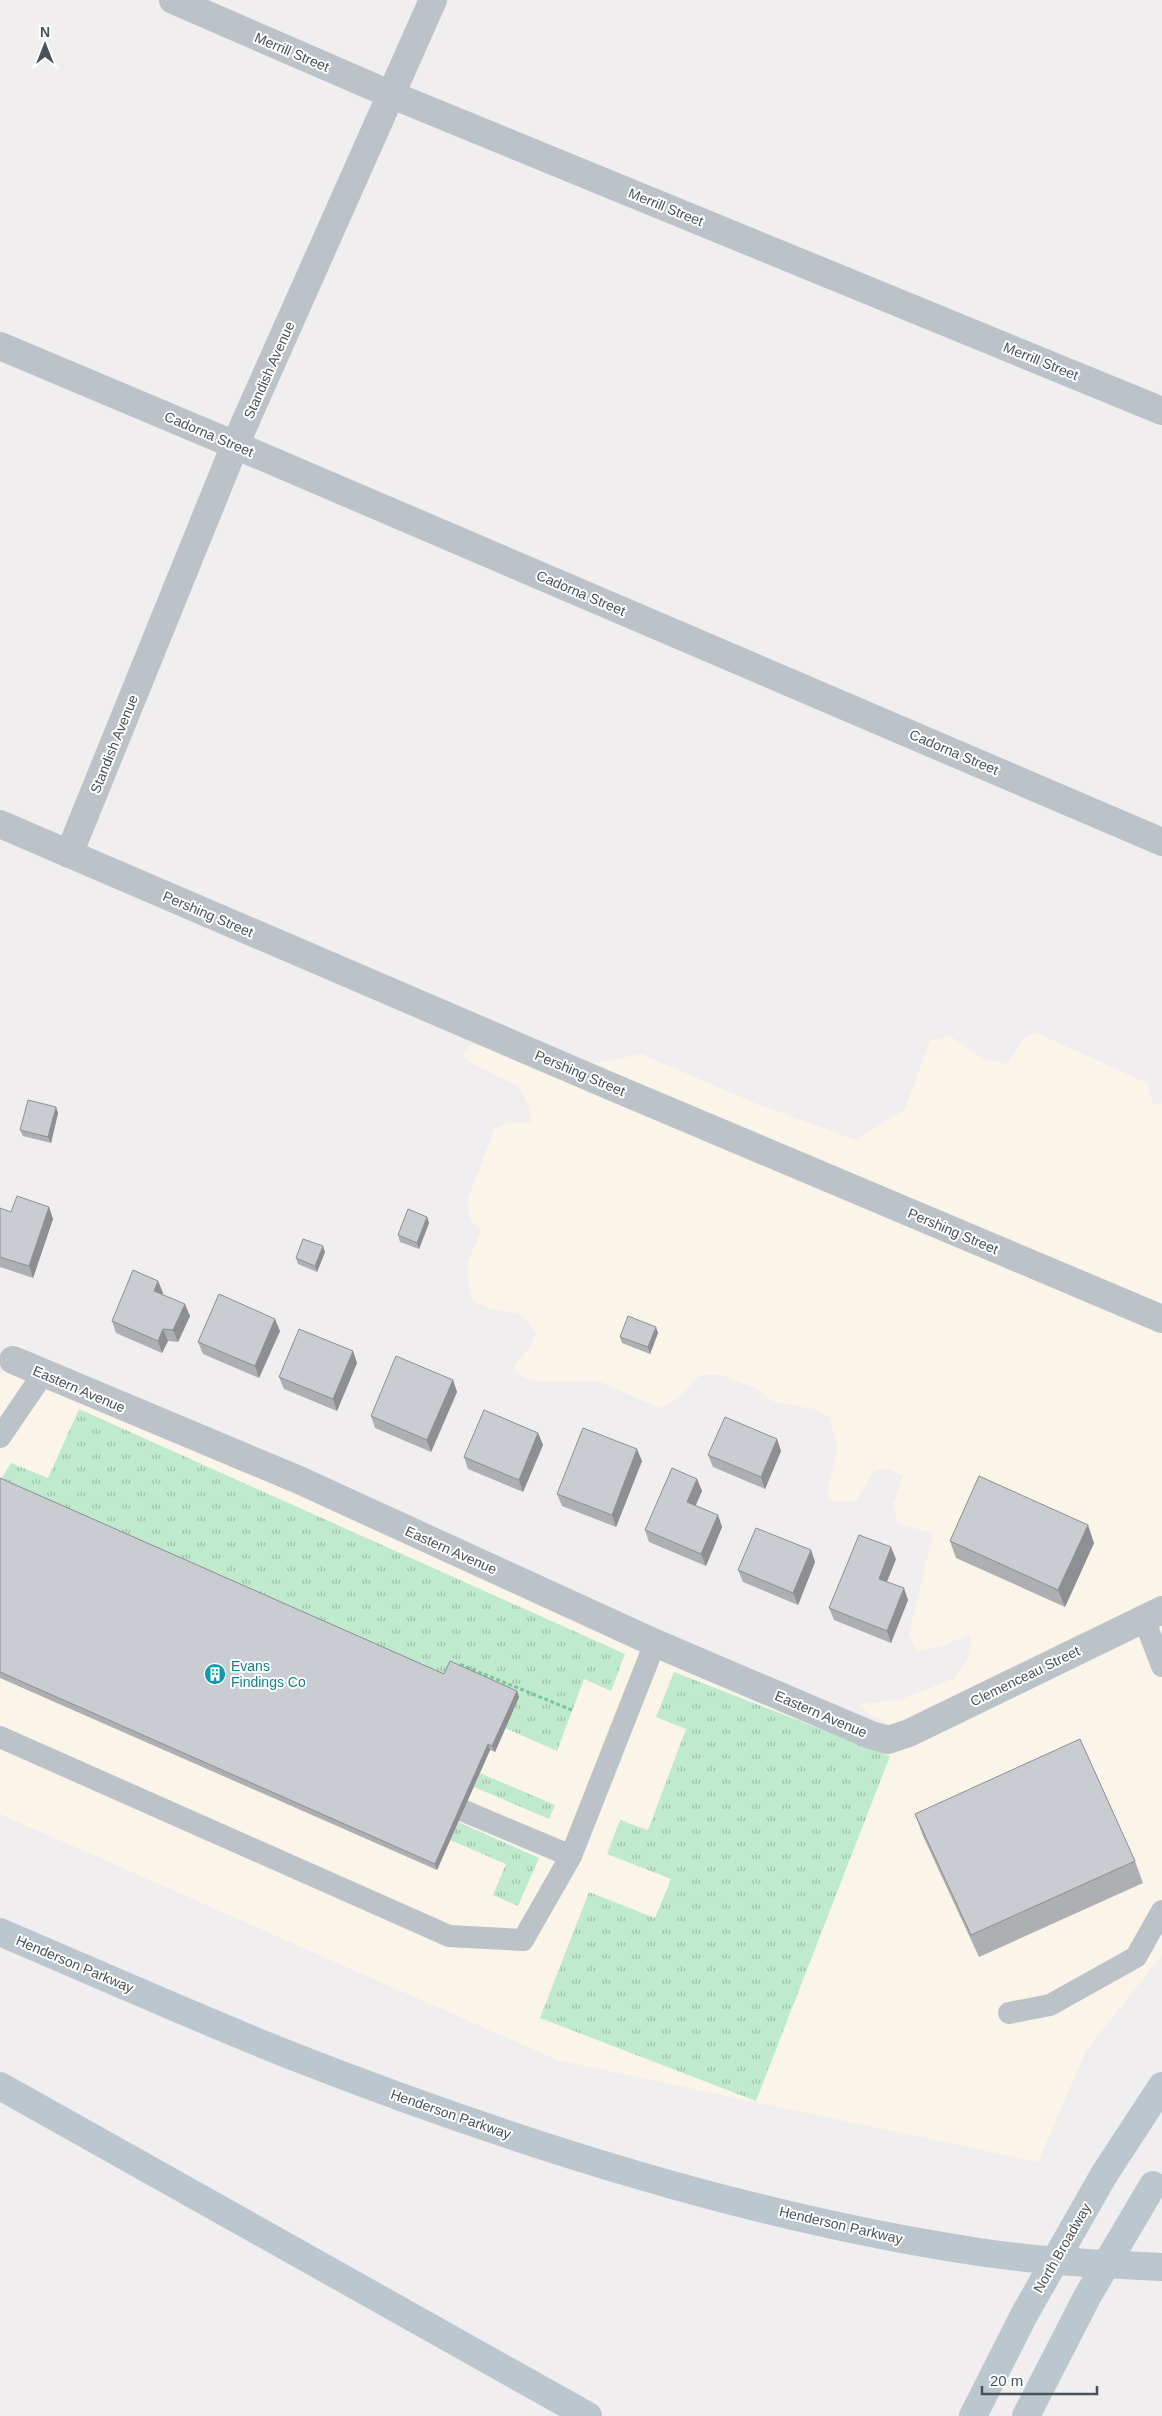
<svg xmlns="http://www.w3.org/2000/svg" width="1162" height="2416" font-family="Arial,sans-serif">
  <defs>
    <pattern id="grass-tufts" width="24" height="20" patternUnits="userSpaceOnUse" patternTransform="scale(1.25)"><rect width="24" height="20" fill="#c0eacd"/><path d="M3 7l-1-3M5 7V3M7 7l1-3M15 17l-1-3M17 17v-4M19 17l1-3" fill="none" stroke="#9ec0a9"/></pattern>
  </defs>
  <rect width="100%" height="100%" fill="#f0eeee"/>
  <polygon fill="#faf4e9" points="1037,1033 1147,1083 1154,1105 1162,1103 1162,1955 1086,2051 1038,2162 557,2060 0,1814 0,1377 14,1344 23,1346 30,1353 898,1737 889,1724 869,1714 859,1704 899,1700 955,1678 969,1655 971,1634 945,1645 917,1652 909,1634 933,1533 898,1524 893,1504 903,1476 890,1470 875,1470 856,1501 833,1501 827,1494 838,1448 829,1417 813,1409 772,1401 757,1389 721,1375 700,1375 678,1399 659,1408 598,1381 538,1382 523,1378 513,1368 530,1347 536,1333 523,1315 487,1308 471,1299 467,1264 481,1231 471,1221 467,1201 495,1128 507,1123 530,1123 530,1108 519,1087 471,1063 462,1054 480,1037 581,1065 642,1054 750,1101 856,1140 905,1109 930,1040 950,1036 984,1059 1007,1064 1023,1038"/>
  <g fill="url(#grass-tufts)">
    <polygon points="79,1409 625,1654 611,1691 584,1679 557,1751 505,1728 446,1680 0,1481 11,1463 48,1478"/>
    <polygon points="674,1672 890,1756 756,2101 540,2018 589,1892 655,1918 671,1879 607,1854 620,1820 648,1830 686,1729 656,1717"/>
    <polygon points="480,1773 555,1805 549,1819 474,1787"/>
    <polygon points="458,1822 539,1858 518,1906 493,1895 506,1864 450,1840"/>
  </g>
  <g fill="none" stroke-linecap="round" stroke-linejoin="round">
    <polyline stroke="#7cc59b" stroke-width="3" stroke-dasharray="4 2.5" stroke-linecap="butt" points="457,1669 459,1664 572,1710"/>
    <g stroke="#bbc3c9" stroke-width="22">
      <polyline points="0,1437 43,1374"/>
      <polyline points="1144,1619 1162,1666"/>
      <polyline points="0,1737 449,1936 523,1940 571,1856 655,1643"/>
      <polyline points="464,1811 571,1856"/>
      <polyline points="1009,2013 1050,2005 1136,1957 1162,1911"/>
    </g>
    <g stroke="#bbc3c9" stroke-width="28">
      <polyline points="173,0 392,95 1162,411"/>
      <polyline points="0,346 235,445 1162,842"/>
      <polyline points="0,824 610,1086 1162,1319"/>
      <polyline points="69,854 235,445 433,0"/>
      <polyline points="13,1360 299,1480 655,1643 871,1735 888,1740 909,1733 1162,1610"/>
    </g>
    <g stroke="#bbc6ce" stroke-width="28">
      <path d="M0,1932C96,1973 190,2015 287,2054C506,2140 745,2217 979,2252C1039,2261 1101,2264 1162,2267"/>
      <polyline points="0,2086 588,2416"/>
      <polyline points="1105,2173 1162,2086"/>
    </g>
    <g stroke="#bbc6ce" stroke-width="28">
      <polyline points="973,2416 1024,2315 1105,2173"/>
      <polyline points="1026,2416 1087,2297 1153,2185"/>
    </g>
  </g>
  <g fill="#adafb3">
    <polygon points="56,1107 58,1113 51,1143 23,1136 20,1130"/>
    <polygon points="49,1207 53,1219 33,1278 0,1267 0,1208 11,1212"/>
    <polygon points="427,1217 429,1223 419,1249 400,1242 398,1235"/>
    <polygon points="325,1252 317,1272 298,1264 296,1258"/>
    <polygon points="158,1281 163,1293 162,1294 190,1316 178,1342 168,1341 162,1353 116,1333 112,1321"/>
    <polygon points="280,1331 259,1378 203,1354 198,1342"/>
    <polygon points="658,1333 650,1354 622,1343 620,1337"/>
    <polygon points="353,1351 357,1363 337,1411 284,1389 279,1377"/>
    <polygon points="453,1380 457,1392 431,1452 375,1428 371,1416"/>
    <polygon points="538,1433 543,1445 523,1492 468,1469 464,1457"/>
    <polygon points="777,1439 781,1451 765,1489 713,1467 708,1455"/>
    <polygon points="642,1461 616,1527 562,1506 557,1494"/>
    <polygon points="0,1478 444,1674 517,1691 519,1697 495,1752 490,1750 437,1870 0,1678"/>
    <polygon points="697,1479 702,1491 695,1505 718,1515 722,1527 706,1566 649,1542 645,1530"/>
    <polygon points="950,1541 1094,1543 1065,1607 956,1558"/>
    <polygon points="811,1550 815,1562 798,1605 743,1582 738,1570"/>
    <polygon points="896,1559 887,1582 908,1600 891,1643 834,1620 829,1608"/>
    <polygon points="915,1814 1135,1861 1143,1883 979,1957 923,1836"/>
  </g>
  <g fill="#8d8f92">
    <polygon points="56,1107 58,1113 51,1143 48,1137"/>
    <polygon points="49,1207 53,1219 33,1278 29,1266"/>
    <polygon points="427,1217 429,1223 419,1249 417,1243"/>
    <polygon points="323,1246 325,1252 317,1272 315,1266"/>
    <polygon points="158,1281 163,1293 158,1303 154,1291"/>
    <polygon points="185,1304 190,1316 178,1342 173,1330"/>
    <polygon points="275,1319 280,1331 259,1378 255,1366"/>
    <polygon points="656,1327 658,1333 650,1354 648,1347"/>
    <polygon points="163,1329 168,1341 162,1353 158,1341"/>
    <polygon points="353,1351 357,1363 337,1411 333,1399"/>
    <polygon points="453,1380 457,1392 431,1452 427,1440"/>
    <polygon points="538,1433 543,1445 523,1492 519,1480"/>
    <polygon points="777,1439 781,1451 765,1489 761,1477"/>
    <polygon points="637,1449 642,1461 616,1527 612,1515"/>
    <polygon points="697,1479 702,1491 692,1514 687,1502"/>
    <polygon points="718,1515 722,1527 706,1566 701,1554"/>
    <polygon points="1088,1525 1094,1543 1065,1607 1058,1590"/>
    <polygon points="891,1547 896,1559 883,1591 879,1579"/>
    <polygon points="811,1550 815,1562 798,1605 793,1593"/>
    <polygon points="904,1588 908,1600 891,1643 887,1631"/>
    <polygon points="517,1691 519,1697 495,1752 492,1746"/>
    <polygon points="488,1744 490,1750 437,1870 435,1864"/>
  </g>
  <g fill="#c9ccd0" stroke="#8d8f92">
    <polygon points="28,1100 56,1107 48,1137 20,1130"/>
    <polygon points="17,1196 49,1207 29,1266 0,1257 0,1208 11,1212"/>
    <polygon points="408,1209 427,1217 417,1243 398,1235"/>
    <polygon points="303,1239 323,1246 315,1266 296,1258"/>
    <polygon points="133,1270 158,1281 154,1291 185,1304 173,1330 163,1329 158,1341 112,1321"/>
    <polygon points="219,1294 275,1319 255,1366 198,1342"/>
    <polygon points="628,1316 656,1327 648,1347 620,1337"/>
    <polygon points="299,1329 353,1351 333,1399 279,1377"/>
    <polygon points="396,1356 453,1380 427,1440 371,1416"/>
    <polygon points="484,1410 538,1433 519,1480 464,1457"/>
    <polygon points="725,1417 777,1439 761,1477 708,1455"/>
    <polygon points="583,1428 637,1449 612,1515 557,1494"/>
    <polygon points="672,1468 697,1479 687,1502 718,1515 701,1554 645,1530"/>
    <polygon points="979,1476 1088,1525 1058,1590 950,1541"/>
    <polygon points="0,1478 444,1674 450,1661 517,1691 492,1746 488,1744 435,1864 0,1672"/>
    <polygon points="756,1528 811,1550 793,1593 738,1570"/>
    <polygon points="859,1535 891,1547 879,1579 904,1588 887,1631 829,1608"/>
    <polygon points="1080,1739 1135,1861 971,1935 915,1814"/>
  </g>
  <defs>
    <g id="building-disc" transform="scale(1.125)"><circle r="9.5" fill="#0f9aa8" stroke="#fff"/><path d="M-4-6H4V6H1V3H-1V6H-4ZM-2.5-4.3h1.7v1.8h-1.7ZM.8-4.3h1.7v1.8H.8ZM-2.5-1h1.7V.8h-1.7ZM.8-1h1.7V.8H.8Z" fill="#fff"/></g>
  </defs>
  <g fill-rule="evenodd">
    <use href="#building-disc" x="215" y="1674"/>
  </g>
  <g text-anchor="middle" stroke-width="4" stroke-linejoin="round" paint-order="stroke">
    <g font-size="14" fill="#485359" stroke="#fff">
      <text transform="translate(292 52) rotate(23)" y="5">Merrill Street</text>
      <text transform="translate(666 207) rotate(22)" y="5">Merrill Street</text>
      <text transform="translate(1041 361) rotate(22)" y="5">Merrill Street</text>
      <text transform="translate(269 370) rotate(-66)" y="5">Standish Avenue</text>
      <text transform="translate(209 434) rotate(23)" y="5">Cadorna Street</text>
      <text transform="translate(581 593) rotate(23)" y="5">Cadorna Street</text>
      <text transform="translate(114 744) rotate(-68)" y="5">Standish Avenue</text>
      <text transform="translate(954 752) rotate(23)" y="5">Cadorna Street</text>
      <text transform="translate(208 914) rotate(23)" y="5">Pershing Street</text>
      <text transform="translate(580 1073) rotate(23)" y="5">Pershing Street</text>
      <text transform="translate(953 1231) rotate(23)" y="5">Pershing Street</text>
      <text transform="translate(79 1389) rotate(23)" y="5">Eastern Avenue</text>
      <text transform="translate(451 1550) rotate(24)" y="5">Eastern Avenue</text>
      <text transform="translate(1025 1676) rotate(-26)" y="5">Clemenceau Street</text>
      <text transform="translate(821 1714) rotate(23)" y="5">Eastern Avenue</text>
      <text transform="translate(75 1964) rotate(23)" y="5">Henderson Parkway</text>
      <text transform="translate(451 2114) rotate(19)" y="5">Henderson Parkway</text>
      <text transform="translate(841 2225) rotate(13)" y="5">Henderson Parkway</text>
      <text transform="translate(1062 2248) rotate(-60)" y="5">North Broadway</text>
    </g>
    <g font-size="14" fill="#0d838f" stroke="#fff" text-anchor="start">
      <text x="231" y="1671">Evans<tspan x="231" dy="16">Findings Co</tspan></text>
    </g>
  </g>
  <g transform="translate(45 45)" stroke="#ffffff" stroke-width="4" paint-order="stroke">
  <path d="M0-4L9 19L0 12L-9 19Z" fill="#485359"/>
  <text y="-8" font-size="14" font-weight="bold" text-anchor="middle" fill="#485359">N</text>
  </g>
  <path d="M982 2386v8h115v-8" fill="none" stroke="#485359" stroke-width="2.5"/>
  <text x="990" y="2386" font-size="15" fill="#485359" stroke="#ffffff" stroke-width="4" paint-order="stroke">20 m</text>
</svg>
